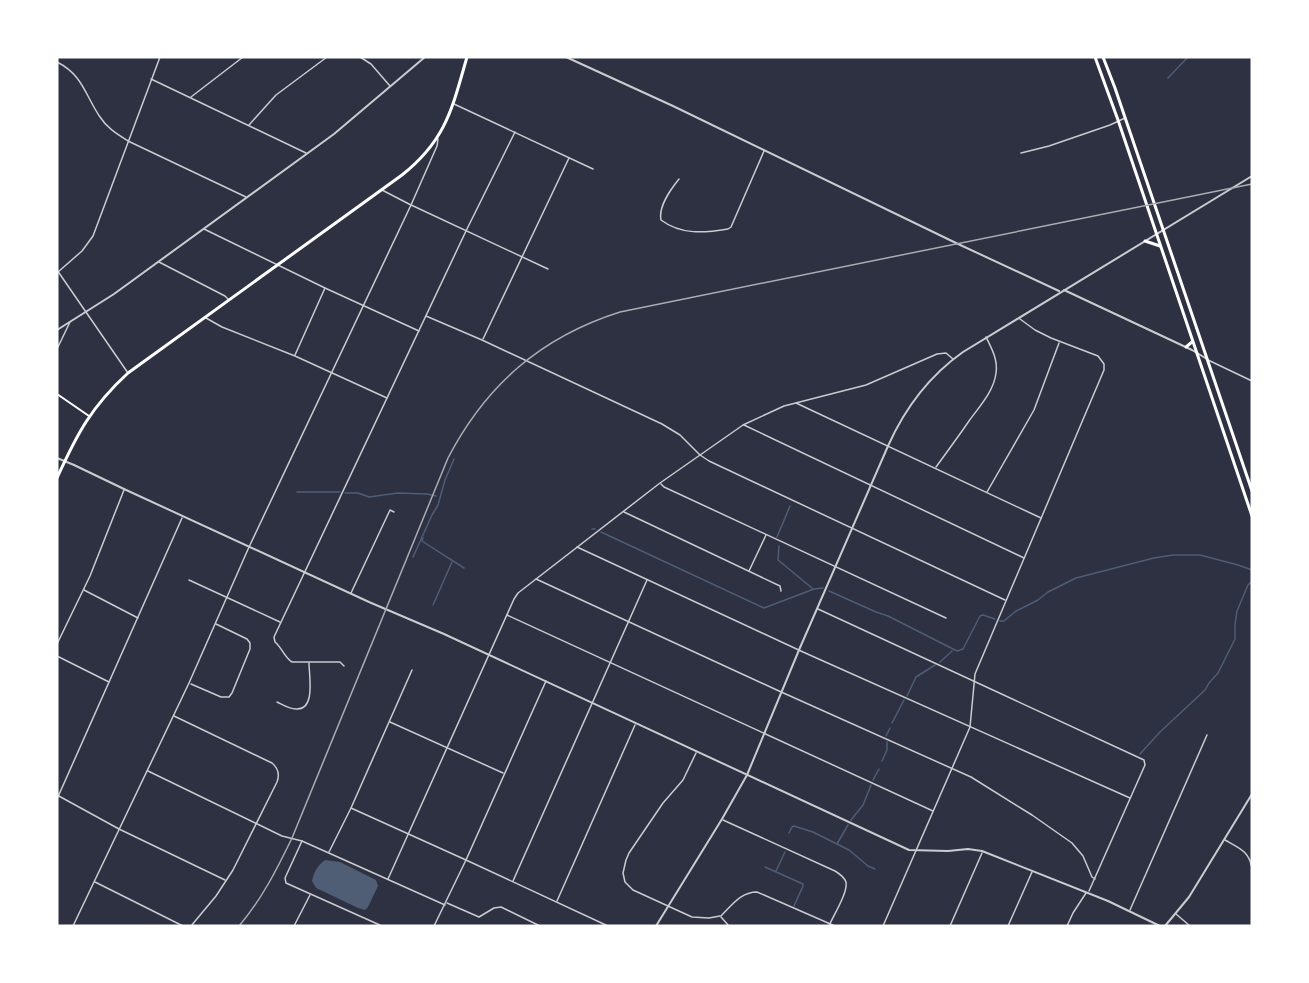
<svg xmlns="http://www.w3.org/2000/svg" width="1309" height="983" font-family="'PT Sans Narrow',sans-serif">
  <rect width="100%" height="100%" fill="#2d3142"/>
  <path fill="#4f5d75" d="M325,860L340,862L376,880L378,886L368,907L365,910L358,908L316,888L312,881C314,872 317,866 325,860Z"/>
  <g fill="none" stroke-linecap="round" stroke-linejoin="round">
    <g stroke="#4f5d75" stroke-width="1.5">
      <polyline points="1168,78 1188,57"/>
      <polyline points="297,492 340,492"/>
      <polyline points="345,493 358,493 369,497 398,493 427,494 436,496"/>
      <polyline points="592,529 595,529"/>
      <polyline points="601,532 764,608 814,589 823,588"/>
      <polyline points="777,537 790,506"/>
      <polyline points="423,538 422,541 425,543 464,568"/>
      <polyline points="779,546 778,560 812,588"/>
      <polyline points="413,557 432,515 438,505 445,480 454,459"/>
      <polyline points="829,591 876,612 888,616 957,651 963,649 980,616 983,615 995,619"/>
      <polyline points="433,605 452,562"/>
      <polyline points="1000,621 1004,621 1016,611 1038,600 1048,592 1076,578 1154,558 1173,555 1200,555 1238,565 1252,570"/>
      <polyline points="940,662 952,651"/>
      <polyline points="907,696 916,677 935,665"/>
      <polyline points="892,723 904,700"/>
      <polyline points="886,736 890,728"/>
      <polyline points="1140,754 1160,732 1205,690 1209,683 1218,673 1235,639 1235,625 1237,611 1248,585 1252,581"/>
      <polyline points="882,761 887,750 887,742"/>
      <polyline points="873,780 879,769"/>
      <polyline points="851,820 863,805 871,785"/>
      <polyline points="789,833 792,827 794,826 813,832 849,850 868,866 875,869"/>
      <polyline points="837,844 848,825"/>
      <polyline points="765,867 803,884 803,886 794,906"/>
      <polyline points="776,871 785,852"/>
    </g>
    <g stroke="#caccd0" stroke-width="1.5">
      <polyline points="360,57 371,64 390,86"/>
      <path d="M57,62C83,75 85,95 100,117C107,128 117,134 128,141L246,197"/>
      <polyline points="151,79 306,153"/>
      <polyline points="191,97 243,57"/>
      <polyline points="454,104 593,169"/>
      <polyline points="249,125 276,95 327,57"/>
      <polyline points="1021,153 1049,146 1110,125 1125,118"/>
      <path d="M679,179C671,189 658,206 661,220C681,235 704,233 728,229L731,227L764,151"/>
      <polyline points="382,190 409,204 548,269"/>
      <polyline points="204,229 325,288 419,331"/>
      <polyline points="159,262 225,296 229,300"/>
      <polyline points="57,270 128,373"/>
      <polyline points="58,272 82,251 93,236 160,57"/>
      <polyline points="426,316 482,340 662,424 680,435 700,455 709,461 1005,600"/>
      <polyline points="206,318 222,327 295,356 387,398"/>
      <polyline points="483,339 569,158"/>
      <polyline points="57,349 70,322"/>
      <polyline points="295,355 325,288"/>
      <polyline points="1208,360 1252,381"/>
      <polyline points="796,403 1041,518"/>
      <polyline points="744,425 1024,558"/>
      <path d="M936,467C947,452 958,437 969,421C979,407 994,391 996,373C998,360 992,349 986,337"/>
      <polyline points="661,484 664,487 946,618"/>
      <polyline points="987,492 1034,410 1059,343"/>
      <polyline points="624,512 780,586 781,591"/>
      <polyline points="577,547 803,652 1130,798"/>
      <polyline points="749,571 766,535"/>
      <polyline points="536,579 779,691 971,777 1032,815 1072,843 1083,856 1092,877 1095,879"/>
      <polyline points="189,580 280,622"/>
      <polyline points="84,590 138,618"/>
      <polyline points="351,593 390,510 394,512"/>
      <polyline points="818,609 1144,760 1145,765 1089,891"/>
      <polyline points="507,615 933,811"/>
      <polyline points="57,644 90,576 124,490"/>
      <polyline points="57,656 109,682"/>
      <path d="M344,666L340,662H292C284,657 283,649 275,642L274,637L466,231L515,132"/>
      <polyline points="191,684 221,697 229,697 232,693 250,649 250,643 247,639 216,624"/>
      <path d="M277,702C283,705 289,709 296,709C316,711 309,675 309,663"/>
      <path d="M174,716L272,763C278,768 280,774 277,782L233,870L216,896L191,926"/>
      <polyline points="390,722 503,773"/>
      <polyline points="696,753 683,780 663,803 629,853 626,860 623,873 625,882 633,890 692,917 709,918 720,916"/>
      <polyline points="148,771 282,836 302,841 445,905"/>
      <polyline points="57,795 119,829 225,880"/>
      <polyline points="57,799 182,518"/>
      <polyline points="351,808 466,860 608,926"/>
      <path d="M723,820L835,871C840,874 844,877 846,882C848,893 833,916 829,926"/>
      <path d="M1225,840C1239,848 1249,851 1252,868"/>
      <polyline points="302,841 285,878 286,883 382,926"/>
      <polyline points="329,852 351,808 412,670"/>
      <polyline points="388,879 514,599 518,593 660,483 743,425 784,406 866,385 937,354 946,353 953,359"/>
      <polyline points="513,881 647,580"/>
      <polyline points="95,882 183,926"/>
      <polyline points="557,901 635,725"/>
      <polyline points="447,903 479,917 494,908 501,907 540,926"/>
      <polyline points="1130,910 1207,735"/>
      <polyline points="1176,914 1190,926"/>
      <path d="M721,916C732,905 741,892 757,892L835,926"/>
      <polyline points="721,917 729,926"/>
      <polyline points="73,926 189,683 249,547 411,205 437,146 438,139"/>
      <polyline points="294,926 310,895"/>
      <polyline points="434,926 466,860 546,681"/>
      <polyline points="883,926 970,727 975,674 1104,370 1104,364 1098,356 1051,338 1035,330 1020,319"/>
      <polyline points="950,926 982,853"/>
      <polyline points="1008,926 1032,872"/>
      <polyline points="1067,926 1073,913 1086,893"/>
    </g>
    <g stroke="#caccd0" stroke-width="2">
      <polyline points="566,57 673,106 956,243 1059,291"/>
      <polyline points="1064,290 1192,350 1207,359"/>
      <polyline points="57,330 114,294 334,134 425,57"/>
      <polyline points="57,458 74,465 124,489 369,602 444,634 909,850 948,851 968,849 982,851 1108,901 1160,926"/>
      <path d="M656,926L722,819L747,775L799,650L888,446C905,408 929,376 963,352L1252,176"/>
      <polyline points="1165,926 1189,897 1252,794"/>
    </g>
    <polyline stroke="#fff" stroke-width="2" points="57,394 89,416"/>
    <path stroke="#fff" stroke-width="3" d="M57,478C77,434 91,407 128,373L402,175C446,140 452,109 467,57"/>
    <g stroke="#fff" stroke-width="3">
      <polyline points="1095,57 1118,120 1252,516"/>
      <polyline points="1103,57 1115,88 1252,491"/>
      <polyline points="1145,241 1160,246"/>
      <polyline points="1186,347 1192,342"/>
    </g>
    <path stroke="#abadb3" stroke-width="1.5" d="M239,926C262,899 277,869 292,838L448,458C486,385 541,337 620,312L1252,184"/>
  </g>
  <rect width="1309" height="983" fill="none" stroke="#ffffff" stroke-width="117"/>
</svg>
